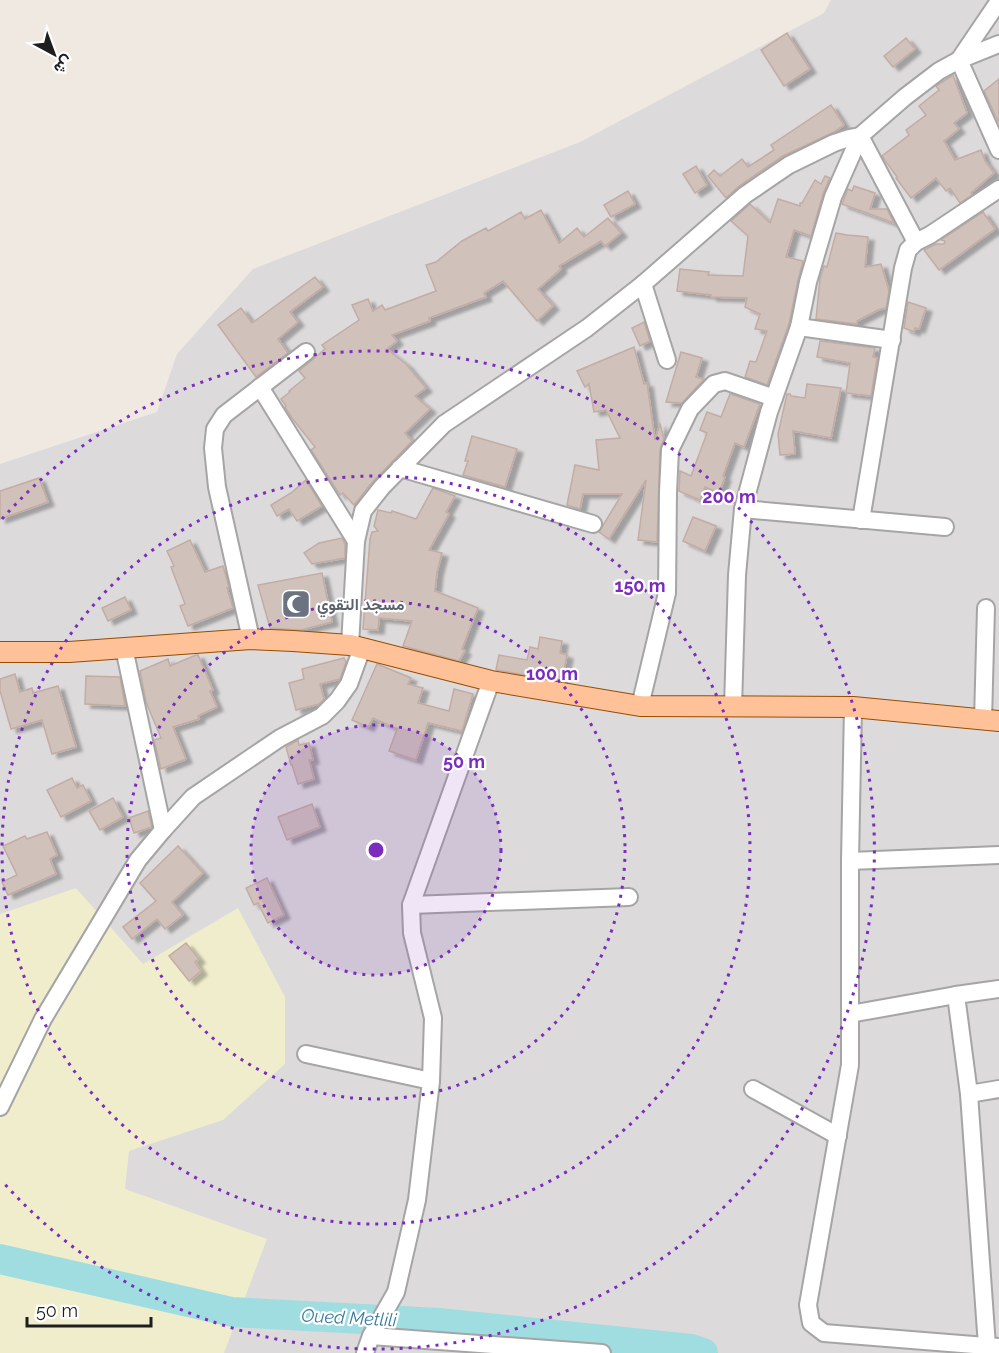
<svg xmlns="http://www.w3.org/2000/svg" width="999" height="1353" font-family="Raleway,Vazirmatn,sans-serif">
  <defs>
    <filter id="shadow"><feDropShadow dx="6" dy="4" stdDeviation="1.5" flood-color="#0004"/></filter>
  </defs>
  <rect width="100%" height="100%" fill="#f0e9e2"/>
  <polygon fill="#dcdadb" points="831,0 999,0 999,1353 0,1353 0,464 157,412 177,354 253,269 580,142 824,13"/>
  <polygon fill="#f0edcc" points="76,888 143,964 238,908 285,997 285,1064 223,1120 129,1151 125,1189 267,1239 224,1353 0,1353 0,914"/>
  <g fill="none" stroke-linecap="round" stroke-linejoin="round">
    <polyline stroke="#9fdde1" stroke-width="30" points="0,1259 232,1312 438,1323 691,1349 703,1353"/>
  </g>
  <g fill="#d0c1bb" stroke="#c3aca4" stroke-width="1.5" filter="url(#shadow)">
    <polygon points="787,33 810,69 784,86 761,50"/>
    <polygon points="906,38 915,49 893,67 884,56"/>
    <polygon points="953,75 967,113 954,123 959,129 944,141 955,160 981,150 985,161 994,173 971,193 972,195 960,203 950,188 946,191 936,178 911,198 896,178 897,177 882,156 909,135 906,130 926,115 919,106 939,90 936,86"/>
    <polygon points="999,79 999,123 984,91"/>
    <polygon points="831,105 844,125 834,132 783,156 739,186 726,198 708,176 714,170 720,176 742,159 748,167 774,150 771,145"/>
    <polygon points="696,166 707,185 695,193 683,174"/>
    <polygon points="825,176 830,178 823,194 811,236 794,230 786,257 803,261 798,280 789,324 767,385 745,377 750,361 756,362 767,331 755,329 760,314 745,307 747,298 711,297 711,295 677,291 680,269 709,272 708,275 743,276 748,236 731,221 750,204 770,223 778,199 800,206 800,203 802,203 815,180 821,184"/>
    <polygon points="854,186 875,193 870,209 887,209 894,223 842,204 848,189 852,191"/>
    <polygon points="628,191 635,204 611,217 604,205"/>
    <polygon points="541,210 559,243 577,228 584,237 608,218 621,233 605,246 601,241 559,266 561,269 538,289 553,306 537,321 503,281 484,293 486,297 429,318 430,321 392,335 397,341 387,349 406,364 426,388 415,396 430,409 405,433 412,441 367,488 367,489 354,505 343,493 340,495 311,450 315,447 292,418 285,407 286,406 281,399 290,392 289,391 305,378 299,371 325,349 322,345 359,320 352,305 368,299 373,311 382,305 385,310 436,291 426,265 436,262 462,241 486,228 488,231 521,212 525,219"/>
    <polygon points="983,212 995,229 939,270 924,250 936,244 944,244 945,241 941,240"/>
    <polygon points="836,233 847,235 868,237 865,267 881,264 889,291 886,308 878,310 857,321 857,324 816,319 820,279 824,266 827,267"/>
    <polygon points="315,277 323,287 290,312 298,322 278,339 288,353 256,377 218,325 241,308 252,323"/>
    <polygon points="908,302 926,308 919,329 915,328 914,332 904,328"/>
    <polygon points="644,322 650,341 640,346 632,328"/>
    <polygon points="820,341 875,348 873,357 877,358 871,396 846,393 850,363 817,357"/>
    <polygon points="634,347 644,384 647,383 655,440 660,424 664,439 660,450 657,542 638,540 646,480 609,539 599,532 622,494 583,494 580,509 567,505 575,465 599,470 596,440 620,438 606,410 594,412 589,384 585,387 577,371"/>
    <polygon points="681,352 702,358 696,377 704,379 682,403 666,402"/>
    <polygon points="807,384 841,388 831,438 793,431 795,454 780,455 778,434 787,394 790,394 791,396 805,398"/>
    <polygon points="730,394 760,404 744,447 735,443 723,476 725,477 719,493 705,487 700,500 679,491 680,471 691,476 707,433 700,430 707,412 721,417"/>
    <polygon points="472,436 517,449 505,487 463,475 468,461 465,461"/>
    <polygon points="39,478 48,502 0,519 0,491"/>
    <polygon points="306,480 322,506 297,521 289,509 277,516 271,505 291,493"/>
    <polygon points="433,488 455,496 446,512 449,514 429,550 442,553 437,572 435,591 478,608 462,649 465,651 459,661 403,646 412,621 379,618 378,630 363,629 370,539 372,532 378,531 374,526 378,510 391,513 392,511 416,519"/>
    <polygon points="693,517 716,526 705,551 683,541"/>
    <polygon points="342,538 345,544 345,558 312,564 304,553 319,543"/>
    <polygon points="190,540 205,572 223,566 229,587 227,588 233,608 188,626 180,606 185,604 171,567 174,566 167,551"/>
    <polygon points="322,573 332,622 301,630 270,628 258,585"/>
    <polygon points="125,597 131,610 108,621 102,608"/>
    <polygon points="540,637 562,641 560,653 567,655 562,681 496,670 499,655 527,660 530,647 538,649"/>
    <polygon points="196,655 198,655 213,690 210,691 217,707 198,716 199,719 173,727 186,759 161,769 154,740 161,738 146,702 140,671 168,659 170,666"/>
    <polygon points="344,658 346,662 340,679 320,684 324,699 319,704 296,710 289,683 304,679 302,669"/>
    <polygon points="377,664 411,678 408,684 423,688 418,703 449,711 454,689 473,694 462,731 428,723 416,760 389,751 397,729 373,718 368,727 352,720"/>
    <polygon points="15,674 20,692 32,688 33,693 58,686 76,747 52,754 42,720 11,729 0,691 0,679"/>
    <polygon points="86,676 120,677 125,706 85,704"/>
    <polygon points="298,740 299,745 309,743 313,760 309,760 314,779 298,784 292,765 291,765 286,747"/>
    <polygon points="72,778 77,788 83,785 91,801 61,817 47,790"/>
    <polygon points="113,798 123,817 100,830 89,811"/>
    <polygon points="312,804 320,827 287,840 278,817"/>
    <polygon points="148,811 152,827 134,833 129,818"/>
    <polygon points="47,832 57,855 50,859 56,874 8,895 2,882 17,875 3,846 25,836 27,839"/>
    <polygon points="178,846 203,873 172,902 183,915 165,929 157,919 132,939 123,927 156,901 140,883"/>
    <polygon points="267,878 284,915 268,923 258,903 254,905 246,888"/>
    <polygon points="186,943 199,959 195,962 201,971 189,981 169,956"/>
  </g>
  <g fill="none" stroke-linecap="round" stroke-linejoin="round">
    <g stroke="#a5a5a5" stroke-width="20">
      <g id="minor">
        <polyline points="999,1 959,60 999,150"/>
        <polyline points="643,284 667,360"/>
        <polyline points="799,327 892,340"/>
        <polyline points="260,387 356,541"/>
        <polyline points="400,468 593,524"/>
        <polyline points="743,509 945,527"/>
        <polyline points="861,520 903,268 908,250 916,242 930,235 999,189"/>
        <polyline points="251,639 217,487 213,448 215,429 224,415 306,352"/>
        <polyline points="350,645 356,541 363,511 382,487 444,424 587,328 643,284 745,195 789,165 834,143 849,138 860,136 916,242"/>
        <polyline points="124,648 163,830"/>
        <polyline points="640,706 667,593 668,492 670,450 690,409 714,384 725,381 774,398"/>
        <polyline points="733,707 737,575 743,509 769,412 799,327 808,282 833,197 860,136 905,97 939,71 959,60 999,44"/>
        <polyline points="983,720 986,608"/>
        <polyline points="999,855 850,861 850,1065 808,1305 811,1323 824,1333 999,1347"/>
        <polyline points="850,861 853,707"/>
        <polyline points="411,905 629,897"/>
        <polyline points="850,1014 956,995"/>
        <polyline points="306,1054 431,1081"/>
        <polyline points="753,1089 838,1136"/>
        <polyline points="969,1094 999,1089"/>
        <polyline points="0,1107 43,1019 138,860 163,830 193,797 280,738 322,716 337,701 349,684 362,648"/>
        <polyline points="371,1336 602,1353"/>
        <polyline points="987,1346 969,1094 956,995 999,989"/>
        <polyline points="365,1353 371,1336 396,1292 417,1200 431,1081 433,1018 412,933 411,905 491,681"/>
      </g>
    </g>
    <g stroke="#974c00" stroke-width="22">
      <polyline id="major" points="0,652 69,652 251,639 293,641 350,645 491,681 640,706 853,707 999,721"/>
    </g>
    <use href="#minor" stroke="#fff" stroke-width="16"/>
    <use href="#major" stroke="#ffc298" stroke-width="20"/>
  </g>
  <circle cx="376" cy="850" r="125" fill="#7b2cbf" fill-opacity=".12"/>
  <g fill="none" stroke="#7b2cbf" stroke-width="3" stroke-dasharray="3 6">
    <circle cx="376" cy="850" r="125"/>
    <circle cx="376" cy="850" r="249"/>
    <circle cx="376" cy="850" r="374"/>
    <path d="M2 519A499 499 0 1 1 2 1181"/>
  </g>
  <defs>
    <g id="mosque-square" transform="scale(1.5)"><rect x="-9" y="-9" width="18" height="18" rx="4" fill="#6b7280" stroke="#fff"/><path d="M3.5-4.9A6 6 0 1 0 3.5 4.9A5 5 0 1 1 3.5-4.9Z" fill="#fff"/></g>
  </defs>
  <g fill-rule="evenodd">
    <use href="#mosque-square" x="296" y="604"/>
  </g>
  <g text-anchor="middle" stroke-width="4.5" stroke-linejoin="round" paint-order="stroke">
    <g font-size="16" font-weight="bold" fill="#5b616d" stroke="#fff" text-anchor="start">
      <text x="317" y="610">مسجد التقوي</text>
    </g>
    <g font-size="18" font-style="italic" fill="#3a7c9d" stroke="#fff">
      <text transform="translate(349 1318) rotate(3)" y="6">Oued Metlili</text>
    </g>
  </g>
  <circle cx="376" cy="850" r="9" fill="#7b2cbf" stroke="#fff" stroke-width="3"/>
  <g font-size="18" text-anchor="middle" font-weight="bold" fill="#7b2cbf" stroke="#fff" stroke-width="4.5" stroke-linejoin="round" paint-order="stroke">
    <text x="729" y="503">200 m</text>
    <text x="640" y="592">150 m</text>
    <text x="552" y="680">100 m</text>
    <text x="464" y="768">50 m</text>
  </g>
  <g transform="translate(54 54) rotate(139)" stroke="#ffffff" stroke-width="4.5" paint-order="stroke">
  <path d="M0-4.5L10 22L0 15L-10 22Z" fill="#1e1e1e"/>
  <text y="-9" font-size="16" font-weight="bold" text-anchor="middle" fill="#1e1e1e">ش</text>
  </g>
  <path d="M27 1317v9h124v-9" fill="none" stroke="#1e1e1e" stroke-width="3"/>
  <text x="36" y="1317" font-size="18" fill="#1e1e1e" stroke="#ffffff" stroke-width="4.5" paint-order="stroke">50 m</text>
</svg>
